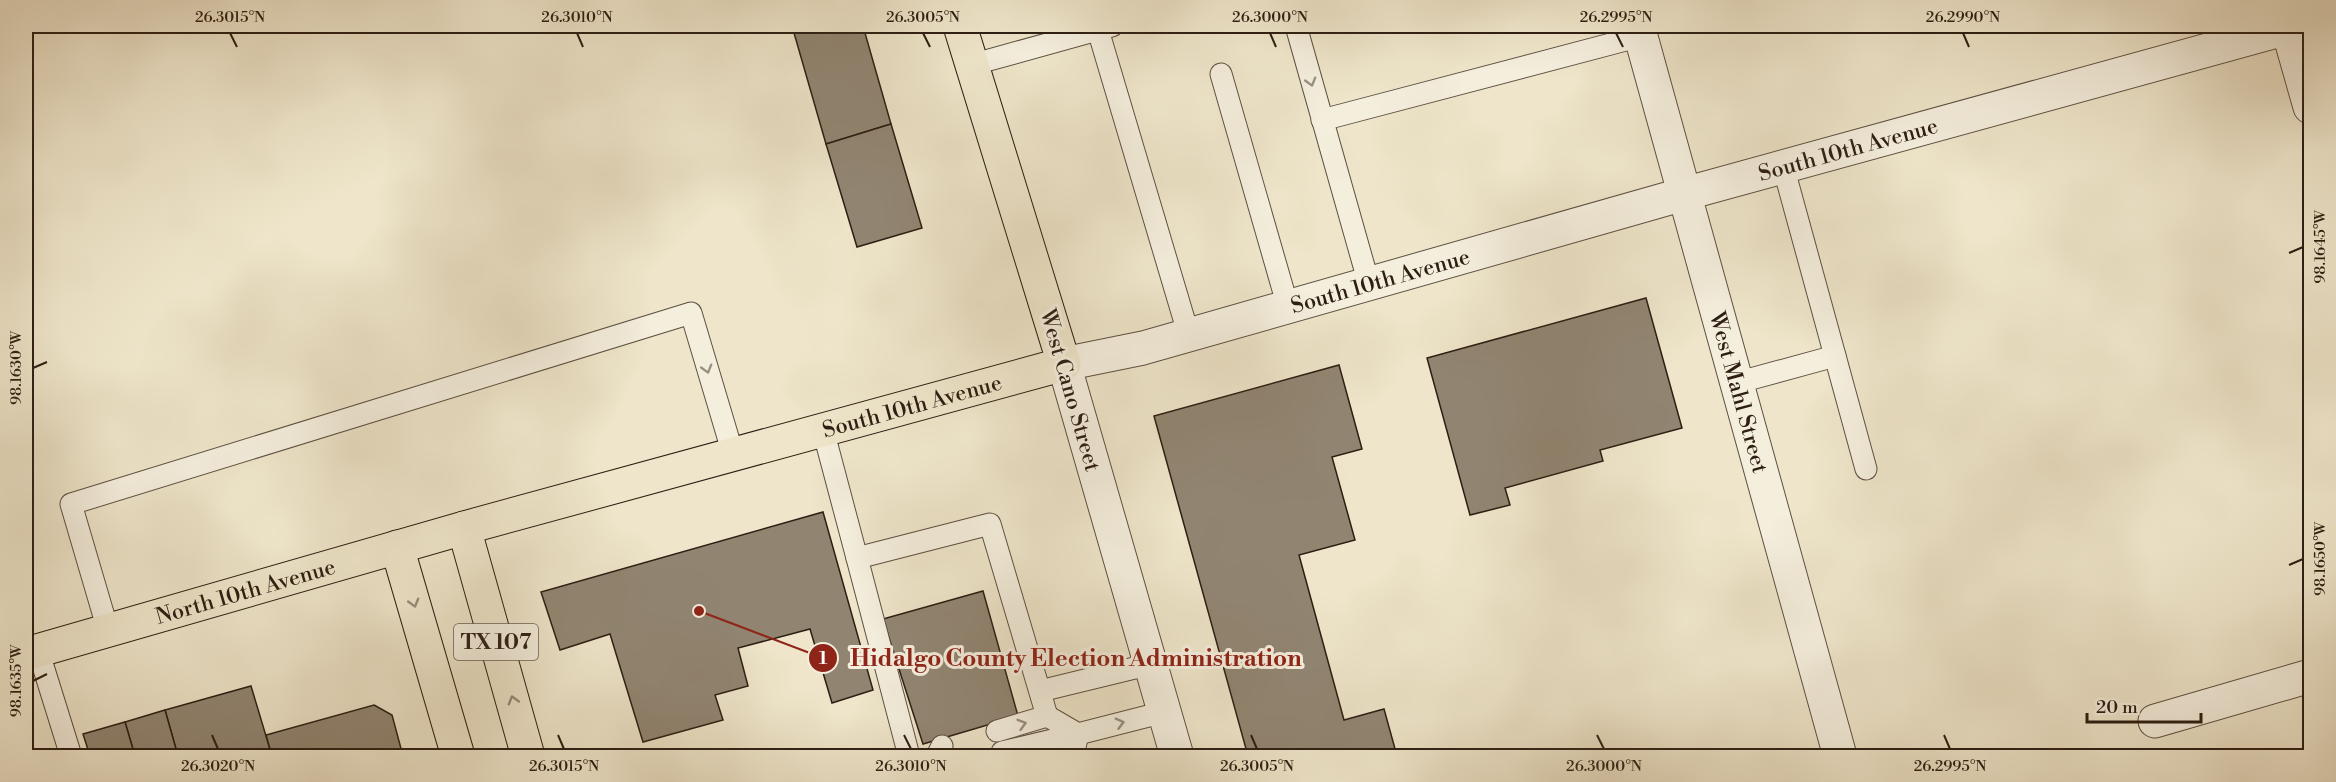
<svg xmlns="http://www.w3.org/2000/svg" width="2336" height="782" font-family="'Libre Bodoni',serif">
  <rect width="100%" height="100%" fill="#eee5ca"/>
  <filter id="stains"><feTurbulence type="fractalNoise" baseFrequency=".00333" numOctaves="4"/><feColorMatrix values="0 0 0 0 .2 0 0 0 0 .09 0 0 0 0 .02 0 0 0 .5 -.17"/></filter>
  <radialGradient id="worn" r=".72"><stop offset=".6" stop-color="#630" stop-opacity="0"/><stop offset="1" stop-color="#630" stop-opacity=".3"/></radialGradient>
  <g fill="#918572" stroke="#2d1e13" stroke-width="1.5">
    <polygon points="792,26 863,26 891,124 826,144"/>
    <polygon points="891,124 922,228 857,247 826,144"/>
    <polygon points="1646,298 1682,428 1600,450 1603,461 1505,488 1510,505 1470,515 1427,358"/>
    <polygon points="1339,365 1362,449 1332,457 1355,540 1299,555 1344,720 1384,709 1397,756 1248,756 1154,416"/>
    <polygon points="823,512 873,690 832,703 810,629 738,648 748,686 715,695 723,720 643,742 610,634 560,650 541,592"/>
    <polygon points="983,591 1018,716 923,744 883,619"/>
    <polygon points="251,686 272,756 178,756 165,710"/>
    <polygon points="374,705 392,715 403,756 272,756 266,735"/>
    <polygon points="165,710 178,756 135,756 125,722"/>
    <polygon points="125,722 135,756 90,756 83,734"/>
  </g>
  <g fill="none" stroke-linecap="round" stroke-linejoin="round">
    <g stroke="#5d5041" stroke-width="23">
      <g id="service">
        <polyline points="1296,26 1369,284"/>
        <polyline points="1098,30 1189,336"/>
        <polyline points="971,65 1112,26"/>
        <polyline points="1221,74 1288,307"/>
        <polyline points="1322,120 1641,36"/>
        <polyline points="1783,166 1866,469"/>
        <polyline points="1736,383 1835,356"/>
        <polyline points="823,430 857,558 990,524 1047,716"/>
        <polyline points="857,558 909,756"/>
        <polyline points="108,630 71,504 691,313 733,454"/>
        <polyline points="38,650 71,756"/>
        <polyline points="1040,691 1151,664"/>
        <polyline points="997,731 1047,716 1078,734 1164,712"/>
        <polyline points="1002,752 1078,734 1073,756"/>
        <polyline points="937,756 942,746"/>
      </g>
    </g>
    <g stroke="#5d5041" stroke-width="35">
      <g id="minor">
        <path id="s1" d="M1638,26L1840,756"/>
        <polyline points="2287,26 2310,107"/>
        <polyline points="2155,721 2310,676"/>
        <path id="s2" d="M1177,756L1064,364L1143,348L1684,194L2295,26"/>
      </g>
    </g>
    <g stroke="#2d1e13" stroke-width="35">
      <g id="primary">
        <polyline points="464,528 528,756"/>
        <polyline points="397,547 458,756"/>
        <path id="s3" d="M26,654L464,528L1064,364L960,26"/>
      </g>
    </g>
    <use href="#service" stroke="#f4eedd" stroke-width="21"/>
    <use href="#minor" stroke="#f4eedd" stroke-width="33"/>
    <use href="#primary" stroke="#eee5ca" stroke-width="33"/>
  </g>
  <defs><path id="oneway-chevron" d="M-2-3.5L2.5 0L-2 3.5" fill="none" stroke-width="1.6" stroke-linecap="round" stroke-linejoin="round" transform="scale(1.5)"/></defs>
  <g stroke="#9a9082">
    <use href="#oneway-chevron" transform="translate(1311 82) rotate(74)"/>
    <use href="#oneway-chevron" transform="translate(707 369) rotate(74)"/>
    <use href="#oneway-chevron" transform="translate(1120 723) rotate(-15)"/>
    <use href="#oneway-chevron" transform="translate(1022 724) rotate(-16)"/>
  </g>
  <g stroke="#978b78">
    <use href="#oneway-chevron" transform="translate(414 603) rotate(74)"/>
    <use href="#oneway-chevron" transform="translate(513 700) rotate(-106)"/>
  </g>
  <path fill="none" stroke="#2d1e13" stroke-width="2" d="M230,33L237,47M577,33L583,47M923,33L930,47M1270,33L1276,47M1616,33L1623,47M1963,33L1969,47M2289,253L2303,247M33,368L47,362M2289,565L2303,559M33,681L47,674M212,735L218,749M558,735L564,749M904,735L911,749M1251,735L1257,749M1597,735L1604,749M1944,735L1950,749"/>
  <g text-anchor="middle" stroke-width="6" stroke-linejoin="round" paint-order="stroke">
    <rect fill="#f4eedd" stroke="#695c50" stroke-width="1.5" x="454" y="624" width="84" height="36" rx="4.5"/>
    <g font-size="21" font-weight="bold" fill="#2d1e13">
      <text x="496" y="649">TX 107</text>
    </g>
    <g font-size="22" fill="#2d1e13" stroke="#f4eedd">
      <text dy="8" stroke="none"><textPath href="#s2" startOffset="1221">South 10th Avenue</textPath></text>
      <text dy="8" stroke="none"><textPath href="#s2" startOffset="735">South 10th Avenue</textPath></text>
      <text transform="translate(1071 390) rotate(74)" y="8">West Cano Street</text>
      <text dy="8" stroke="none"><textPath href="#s1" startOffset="380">West Mahl Street</textPath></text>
      <text dy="8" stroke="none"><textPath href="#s3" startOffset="920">South 10th Avenue</textPath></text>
      <text dy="8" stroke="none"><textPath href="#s3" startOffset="228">North 10th Avenue</textPath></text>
    </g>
  </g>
  <path fill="none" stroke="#8f2418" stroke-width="2" d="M699 611L823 658"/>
  <g fill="#8f2418" stroke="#f4eedd" stroke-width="2">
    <circle cx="699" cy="611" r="6"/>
    <circle cx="823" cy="658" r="15"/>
  </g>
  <g font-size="18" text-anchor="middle" font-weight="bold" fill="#fff">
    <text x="823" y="664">1</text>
  </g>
  <g font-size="24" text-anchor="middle" font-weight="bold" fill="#8f2418" stroke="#f4eedd" stroke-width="6" stroke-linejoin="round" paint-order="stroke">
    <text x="1076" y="666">Hidalgo County Election Administration</text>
  </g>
  <rect width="2336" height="782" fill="none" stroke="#eee5ca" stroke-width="66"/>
  <path d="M2087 713v9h114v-9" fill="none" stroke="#2d1e13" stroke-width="3"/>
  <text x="2096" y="713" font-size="18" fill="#2d1e13" stroke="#f4eedd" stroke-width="4.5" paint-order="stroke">20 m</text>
  <rect x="33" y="33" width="2270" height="716" fill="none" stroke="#2d1e13" stroke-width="2"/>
  <g font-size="15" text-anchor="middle" fill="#2d1e13">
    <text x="230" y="22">26.3015°N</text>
    <text x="577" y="22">26.3010°N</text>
    <text x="923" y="22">26.3005°N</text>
    <text x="1270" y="22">26.3000°N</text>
    <text x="1616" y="22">26.2995°N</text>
    <text x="1963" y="22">26.2990°N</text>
    <text transform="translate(2320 247) rotate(-90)" y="5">98.1645°W</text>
    <text transform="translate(16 368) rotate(-90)" y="5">98.1630°W</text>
    <text transform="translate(2320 559) rotate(-90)" y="5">98.1650°W</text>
    <text transform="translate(16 681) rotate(-90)" y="5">98.1635°W</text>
    <text x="218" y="771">26.3020°N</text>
    <text x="564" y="771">26.3015°N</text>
    <text x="911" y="771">26.3010°N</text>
    <text x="1257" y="771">26.3005°N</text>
    <text x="1604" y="771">26.3000°N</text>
    <text x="1950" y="771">26.2995°N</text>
  </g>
  <rect width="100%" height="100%" filter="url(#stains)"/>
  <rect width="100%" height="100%" fill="url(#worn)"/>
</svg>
